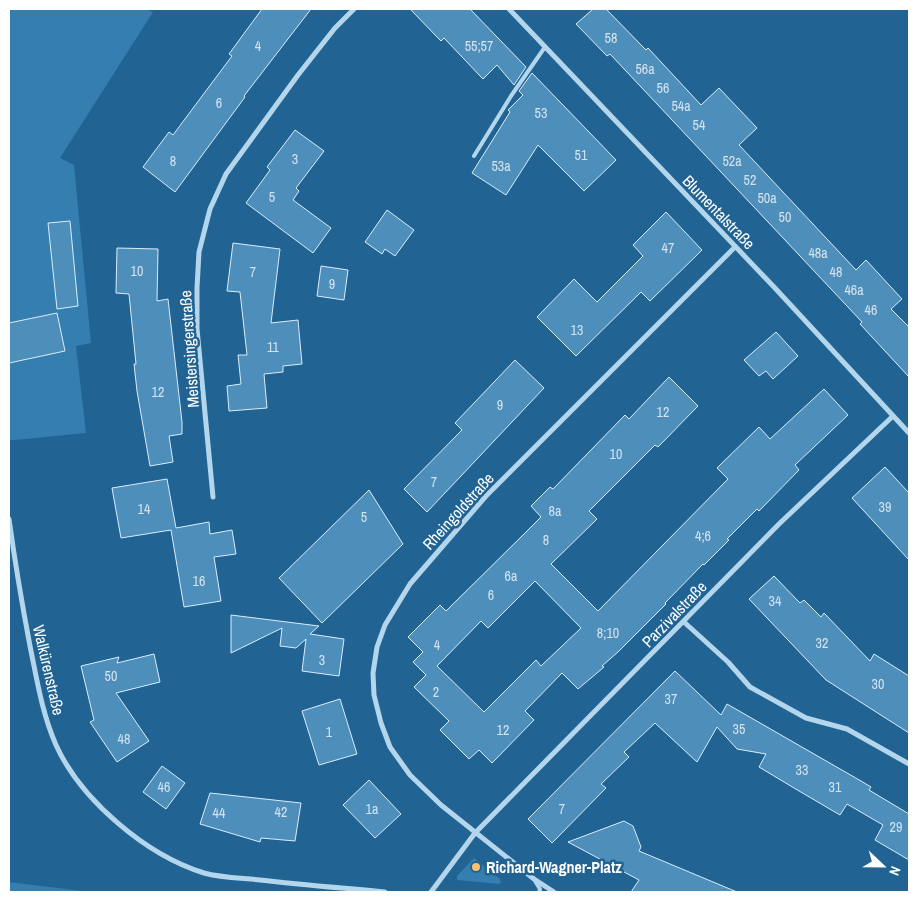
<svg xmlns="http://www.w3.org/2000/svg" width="918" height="901" font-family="'Archivo Narrow',sans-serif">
  <rect width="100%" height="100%" fill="#216393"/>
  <g fill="#347eb0">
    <polygon points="9,9 146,9 153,12 60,158 74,165 91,343 76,346 86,433 15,440 9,440"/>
    <polygon points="474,858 500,879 501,882 499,884 457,880 457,876"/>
    <polygon points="9,882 90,892 9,892"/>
  </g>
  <g fill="#4e8ebb" stroke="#d9edfa" fill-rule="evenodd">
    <polygon points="262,9 311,9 244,96 245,97 175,192 143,167 169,132 173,135 232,56 229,54"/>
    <polygon points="410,9 470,9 526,67 514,85 497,65 483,79 444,38 441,41"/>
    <polygon points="593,9 606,9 646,50 648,48 701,105 719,88 757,128 739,145 856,270 866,260 902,299 891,309 909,327 909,377 860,324 862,322 784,239 610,54 607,56 576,24"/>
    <polygon points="532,73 616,160 584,191 538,145 506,195 472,173 510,112 508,110 523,95 519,91"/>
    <polygon points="295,130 324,151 296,188 299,191 293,200 331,228 313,253 246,203 270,170 267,167"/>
    <polygon points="387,210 414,230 395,256 385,249 382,254 365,242"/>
    <polygon points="666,212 702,250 650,301 641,292 576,356 537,317 574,279 597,302 643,256 633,245"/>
    <polygon points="70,221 78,306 57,309 48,223"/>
    <polygon points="233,243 280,249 271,323 298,320 302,364 283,366 283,372 264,374 267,408 229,411 227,386 241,384 238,355 247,355 240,292 227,291"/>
    <polygon points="117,248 158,249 157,301 168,299 182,422 182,434 169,436 173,462 150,466 137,391 134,364 136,364 129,294 116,293"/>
    <polygon points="321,266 348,270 344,300 317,296"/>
    <polygon points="57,313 65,351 9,363 9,323"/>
    <polygon points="776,332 798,356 773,379 766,371 759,376 744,360"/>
    <polygon points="515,360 544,388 427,512 404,489 462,430 455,423"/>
    <path d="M669,377L698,406L658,447L655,445L589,511L597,519L551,564L598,611L728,479L717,468L759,427L770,439L824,389L848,415L795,465L799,470L759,511L757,509L727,539L729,540L704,565L703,564L665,603L666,604L619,651L602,666L604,667L578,689L562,673L525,711L534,720L492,763L479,750L469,759L440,730L449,721L414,687L426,675L413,662L423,652L408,637L440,605L446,611L522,536L541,517L531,506L550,487L553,489L625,415L629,419ZM535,581L581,628L541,666L536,660L484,712L437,666L481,621L488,628Z"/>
    <polygon points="885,467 909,493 909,560 852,498"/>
    <polygon points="167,479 176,528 209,522 210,534 232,530 236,554 214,557 221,601 184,607 171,530 121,538 112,488"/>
    <polygon points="369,490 403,544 322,623 279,578"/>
    <polygon points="774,576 800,603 804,600 821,617 824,613 870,661 874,654 909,676 909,733 826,680 749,599"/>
    <polygon points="231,615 319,626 310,634 344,639 339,676 302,671 306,639 296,648 280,646 282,628 231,653"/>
    <polygon points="154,654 160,682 116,693 149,741 117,762 90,722 94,720 81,666 119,657 117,663"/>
    <polygon points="675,671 721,715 727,704 861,781 871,787 869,790 909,814 909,860 875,840 883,825 847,804 840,815 794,788 759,767 766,754 737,749 717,727 697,762 655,723 624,752 629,757 601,784 606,788 552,843 528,819"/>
    <polygon points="340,699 357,754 319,765 302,711"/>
    <polygon points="162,766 185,783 166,809 143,792"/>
    <polygon points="369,780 401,814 375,838 343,805"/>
    <polygon points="210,793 301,803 295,841 261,838 260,842 200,824"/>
    <polygon points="624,821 633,826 641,847 639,851 737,892 631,892 639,880 568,842"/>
  </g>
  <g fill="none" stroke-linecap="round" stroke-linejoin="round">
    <g stroke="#b3d6ed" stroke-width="4">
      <polyline points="474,156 511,96 545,47"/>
      <polyline points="535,881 540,889 539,892"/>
    </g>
    <g stroke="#b3d6ed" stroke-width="5">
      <polyline points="509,9 774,287 909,433"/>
      <polyline points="213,497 197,329 197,288 199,252 210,209 226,174 298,75 335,28 354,9"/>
      <path d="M9,519C15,562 22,604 30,646C37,680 42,713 56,745C81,800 146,855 204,873C222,878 242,878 260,880C302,885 343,888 385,892"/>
      <polyline points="684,622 728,662 750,687 806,718 847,729 909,764"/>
      <polyline points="431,892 475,833 779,524 893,416"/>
      <polyline points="554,892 534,879 441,805 410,775 390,747 381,723 374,695 373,673 377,647 385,625 410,584 486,496 735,247"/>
    </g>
  </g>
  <circle fill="#fac074" stroke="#216393" stroke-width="2" cx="476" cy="867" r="5"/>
  <g text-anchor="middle" stroke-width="5" stroke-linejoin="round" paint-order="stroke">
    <g font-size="14" fill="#d3e3ee">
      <text x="611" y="43">58</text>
      <text x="258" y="51">4</text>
      <text x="479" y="51">55;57</text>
      <text x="645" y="74">56a</text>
      <text x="663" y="93">56</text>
      <text x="219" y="108">6</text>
      <text x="681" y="111">54a</text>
      <text x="541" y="118">53</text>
      <text x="699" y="130">54</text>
      <text x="581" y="160">51</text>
      <text x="295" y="164">3</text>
      <text x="173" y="166">8</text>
      <text x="732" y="166">52a</text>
      <text x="501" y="171">53a</text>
      <text x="750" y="185">52</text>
      <text x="272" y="202">5</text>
      <text x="767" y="203">50a</text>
      <text x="785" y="222">50</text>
      <text x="668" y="253">47</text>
      <text x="818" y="258">48a</text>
      <text x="137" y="276">10</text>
      <text x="253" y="277">7</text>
      <text x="836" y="277">48</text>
      <text x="332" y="289">9</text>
      <text x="854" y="295">46a</text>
      <text x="871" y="315">46</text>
      <text x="577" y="335">13</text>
      <text x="273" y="352">11</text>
      <text x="158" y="397">12</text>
      <text x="500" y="410">9</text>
      <text x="663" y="417">12</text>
      <text x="616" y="459">10</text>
      <text x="434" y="487">7</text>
      <text x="885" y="512">39</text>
      <text x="144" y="514">14</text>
      <text x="555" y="516">8a</text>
      <text x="364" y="522">5</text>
      <text x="703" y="541">4;6</text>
      <text x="546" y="545">8</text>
      <text x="511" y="581">6a</text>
      <text x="199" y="586">16</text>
      <text x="491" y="600">6</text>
      <text x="775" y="606">34</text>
      <text x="608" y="638">8;10</text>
      <text x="822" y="648">32</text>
      <text x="437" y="650">4</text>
      <text x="322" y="665">3</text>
      <text x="111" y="681">50</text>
      <text x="878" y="689">30</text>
      <text x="436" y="697">2</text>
      <text x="671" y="704">37</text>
      <text x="739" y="734">35</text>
      <text x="503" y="735">12</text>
      <text x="329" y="737">1</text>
      <text x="124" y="744">48</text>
      <text x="802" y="775">33</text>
      <text x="164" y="792">46</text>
      <text x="835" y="792">31</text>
      <text x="372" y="814">1a</text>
      <text x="562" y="814">7</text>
      <text x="281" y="817">42</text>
      <text x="219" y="818">44</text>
      <text x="896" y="832">29</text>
    </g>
    <g font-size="16" fill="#fff" stroke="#216393">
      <text transform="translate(719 212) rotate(46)" y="6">Blumentalstraße</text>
      <text transform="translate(189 349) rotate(-94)" y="6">Meistersingerstraße</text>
      <text transform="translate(458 511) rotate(-48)" y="6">Rheingoldstraße</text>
      <text transform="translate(674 614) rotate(-46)" y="6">Parzivalstraße</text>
      <text transform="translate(49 670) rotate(77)" y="6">Walkürenstraße</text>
    </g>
    <g font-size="16" font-weight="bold" fill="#fff" stroke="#216393" text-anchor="start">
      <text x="486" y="873">Richard-Wagner-Platz</text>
    </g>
  </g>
  <rect width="918" height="901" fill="none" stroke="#ffffff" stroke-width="20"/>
  <g transform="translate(883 866) rotate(112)" stroke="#216393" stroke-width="4" paint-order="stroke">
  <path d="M0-4L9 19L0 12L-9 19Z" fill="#ffffff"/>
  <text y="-8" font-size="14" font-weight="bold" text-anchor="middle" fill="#ffffff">N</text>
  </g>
</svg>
